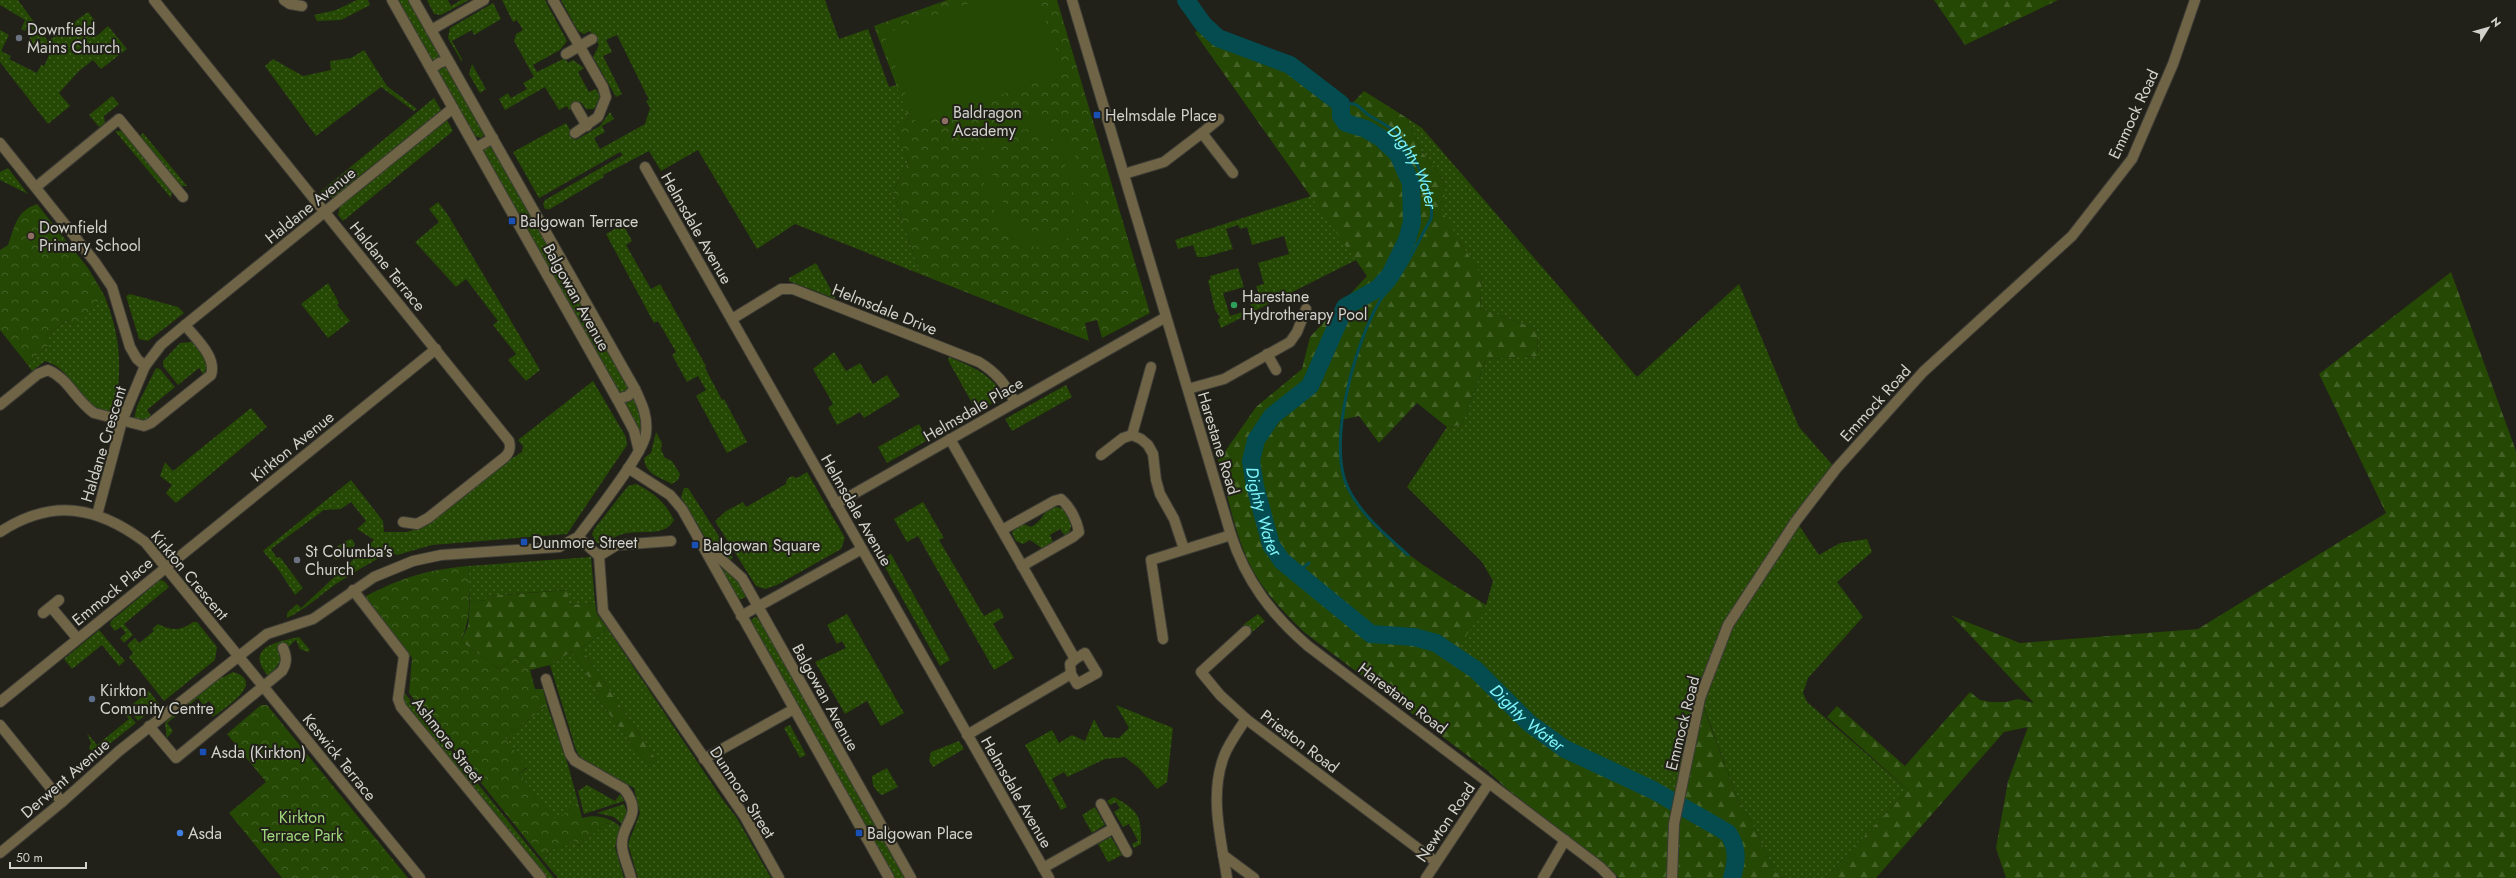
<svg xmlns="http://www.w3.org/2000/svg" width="2516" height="878" font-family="Jost,sans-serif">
  <defs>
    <pattern id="grass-dots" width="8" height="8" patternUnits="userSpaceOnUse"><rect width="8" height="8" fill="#254804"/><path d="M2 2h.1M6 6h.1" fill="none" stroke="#446227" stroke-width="1.8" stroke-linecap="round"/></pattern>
    <pattern id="forest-firs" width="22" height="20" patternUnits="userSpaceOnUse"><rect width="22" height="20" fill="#254804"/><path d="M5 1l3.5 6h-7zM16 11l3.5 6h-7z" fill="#446227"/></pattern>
    <pattern id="park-crowns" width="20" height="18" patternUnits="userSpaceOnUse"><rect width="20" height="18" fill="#254804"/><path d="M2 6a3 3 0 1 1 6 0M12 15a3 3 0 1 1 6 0" fill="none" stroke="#446227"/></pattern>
  </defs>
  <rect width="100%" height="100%" fill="#212019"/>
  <g fill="url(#grass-dots)">
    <polygon points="0,0 18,0 48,41 88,12 96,22 90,27 97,36 108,26 127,49 101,69 93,60 79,71 59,93 70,106 48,124 0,62 0,30 9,35 1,51 11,56 9,59 37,73 41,65 44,66 50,53 28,42 34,30 28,27 25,31 21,29 25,20 0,5"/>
    <polygon points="357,0 368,0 370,5 341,20 317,21 314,15 336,10"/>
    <polygon points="395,0 411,0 443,58 432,65"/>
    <polygon points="427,0 448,0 451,6 461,0 469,0 441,15 434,14"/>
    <polygon points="502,0 545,0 567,41 560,50 533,65 537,72 565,58 568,63 573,60 584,68 578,72 589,92 596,89 600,97 594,109 586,109 581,102 569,110 567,106 559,110 545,87 505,110 499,99 508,93 511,98 527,89 523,83 534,77 514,41 516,34 523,30 517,20 513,22"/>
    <polygon points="561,0 825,0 839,39 868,29 889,87 897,85 909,119 895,125 908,161 893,192 920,274 795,224 757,249 698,150 661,171 649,151 603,175 604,177 550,209 545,209 543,204 545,200 623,155 620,152 539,198 513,152 566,123 576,140 600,126 610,112 614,119 602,126 605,132 594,138 600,149 645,124 650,108 646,101 649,100 617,35 606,40 612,52 603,56 622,94 616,97 593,57 599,45 590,31 584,34 578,31"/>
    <polygon points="493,3 501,19 474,35 472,30 452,41 462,59 462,62 448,38 450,28"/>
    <polygon points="364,50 387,86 417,109 414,111 381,87 316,136 265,66 273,59 303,76 331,70 330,61 351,58"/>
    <polygon points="472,64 486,89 480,93 469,74"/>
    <polygon points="441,65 447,66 485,130 484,135 481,138 472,135 437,70"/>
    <polygon points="112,96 119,104 104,116 105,123 99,127 89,115"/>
    <polygon points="434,98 441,110 334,197 323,198 319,193"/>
    <polygon points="1407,118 1422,128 1637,377 1739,284 1799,427 1836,469 1796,521 1819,555 1840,543 1867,539 1872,552 1837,582 1863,617 1808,678 1803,693 1807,702 1908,790 1825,878 1785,878 1775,872 1751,821 1739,803 1701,699 1679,803 1591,762 1454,654 1486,605 1493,581 1482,562 1407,487 1447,427 1462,425 1486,359 1538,356 1537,329 1480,308 1482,277 1441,211 1446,184 1420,149"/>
    <polygon points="447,120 453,131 343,221 338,215 340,206"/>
    <polygon points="115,131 123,131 172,190 171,198"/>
    <polygon points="143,133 187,186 179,186 139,137"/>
    <polygon points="489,145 494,147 630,387 629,391 621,395 617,392 482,153 483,148"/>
    <polygon points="8,168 28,194 0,180 0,172"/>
    <polygon points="1311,196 1356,260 1221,328 1218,320 1220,317 1215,310 1208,280 1211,279 1210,276 1238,268 1244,287 1223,293 1230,316 1252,309 1250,303 1261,300 1256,286 1264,284 1258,263 1289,254 1284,236 1252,245 1247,227 1240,229 1238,225 1226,229 1233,249 1205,257 1197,257 1193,245 1178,249 1175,240"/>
    <polygon points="438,202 448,215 540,370 526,381 508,360 516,354 493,325 498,321 466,279 456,287 415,242 439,222 429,209"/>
    <polygon points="623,224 632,241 626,245 651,289 660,284 706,366 705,368 722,400 724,399 747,442 727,453 696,396 706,390 698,376 687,382 672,355 676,352 658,321 654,323 606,234"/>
    <polygon points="816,263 836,299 789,281 789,278"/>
    <polygon points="328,283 339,303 337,305 350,321 328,338 301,304"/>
    <polygon points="130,294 178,307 184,313 148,341 139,339 126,296"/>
    <path d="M104,295C121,336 123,370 114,413C73,408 78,371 45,361L32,371L27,364L50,344L46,336L67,320L74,327Z"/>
    <path d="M193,342C203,354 211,359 204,375L199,368L178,385L163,366V361L180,343Z"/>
    <polygon points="834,352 846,371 860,363 873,384 887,375 900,396 864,418 860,412 837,425 828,408 833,404 813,369"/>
    <path d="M949,357C969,365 987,372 999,389L994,402L977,412L948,360Z"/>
    <polygon points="156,368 160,369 175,387 147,410 152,417 140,421 134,419 137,406"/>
    <path d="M593,381L626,437L627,445L567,534L432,545L397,555L392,552C372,561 354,572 336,584C319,596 306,609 287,618V613L297,604L301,608L374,540L357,529L366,521L351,502L341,509L324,510L271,549L277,558L280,557L303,588L295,595L278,569L263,551L351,480L383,521L384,532H407L420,528L505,463L522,452L523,446L518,440Z"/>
    <polygon points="1066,385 1072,397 1012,431 1005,419"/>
    <polygon points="635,395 642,409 642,438 639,438 623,401"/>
    <polygon points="251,408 267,427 176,503 166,493 172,485 160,476 165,462 173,471"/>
    <polygon points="919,424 928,440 887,463 878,447"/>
    <path d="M656,432L662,443L661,450L665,458L672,461L680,474L678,480L672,484C659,477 645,474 644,458L651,453Z"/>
    <polygon points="807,472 845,538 841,549 777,585 765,589 756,586 715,521 726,511 743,502 746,507 786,484 787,479 792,476 797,478"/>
    <path d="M636,484C653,492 666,503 674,520C665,538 640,529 623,534C615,536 608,541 601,545L596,542L592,534L595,528L628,486Z"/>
    <polygon points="684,488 688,488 733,558 730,560 706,539 681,497"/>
    <polygon points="923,502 944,538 939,540 984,616 999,608 1004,617 993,624 1014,658 994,670 918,536 907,542 894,519"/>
    <path d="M1053,506L1064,509L1072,524L1069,533L1065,536L1060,529L1050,535L1053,542L1043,549L1030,540L1023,544L1016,541L1012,533L1015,527L1021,523L1031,527C1044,520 1042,512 1053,506Z"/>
    <path d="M352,539L355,544L352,550L336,560L331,555C336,547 342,541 352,539Z"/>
    <polygon points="891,554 950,660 940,666 881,560"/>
    <polygon points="591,557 595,603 569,605 567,590 486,596 487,600 470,602 468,566"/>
    <polygon points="714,557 735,574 747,593 746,597 736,601"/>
    <polygon points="160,580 164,581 169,587 124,624 133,635 124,643 120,638 126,633 121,627 115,631 110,625 111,621"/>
    <polygon points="847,614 904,713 881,726 867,701 845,714 815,662 846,648 842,641 837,644 827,625"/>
    <polygon points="1258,614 1265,621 1250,634 1243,625"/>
    <polygon points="755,617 760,618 908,878 892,878 750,625 751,620"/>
    <path d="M193,622H197L217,647L215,660L164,701L129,657L133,653L127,645L135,638L139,643L154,631L152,629L158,624C172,631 181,631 193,622Z"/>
    <polygon points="608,629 723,800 737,818 771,878 638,878 628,844 640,813 634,788 580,757 576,750 550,665 572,651 599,693 596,696 649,767 657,761 581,648"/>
    <polygon points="99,630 125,661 119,666 102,645 72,669 64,659"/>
    <path d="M299,637L310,650L308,652L300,649L296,640C281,651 283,664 268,676C244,647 277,642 299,637Z"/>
    <path d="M233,672C267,682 225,708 213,717L208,710L213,706L209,701L203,705L198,698L167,723L173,731L167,738L165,724L168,718L221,676L222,678Z"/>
    <polygon points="149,691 159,704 138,721 128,708"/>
    <polygon points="403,691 554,878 546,878 403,703"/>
    <polygon points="547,705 568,765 578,802 556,821 519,774 527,768 505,738"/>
    <polygon points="1116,705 1173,728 1167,782 1157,789 1140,769 1125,757 1105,759 1067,777 1064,772 1052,779 1067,807 1061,810 1025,745 1052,730 1059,743 1072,735 1085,741 1094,719 1104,737 1119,738 1129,728"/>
    <polygon points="125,710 136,723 98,753 89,749 91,743 87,733 97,745 129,719 123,712"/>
    <polygon points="790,725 806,755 800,758 784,728"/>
    <polygon points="959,741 964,749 933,767 929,760 931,752"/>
    <path d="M887,768L898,787L882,795C875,791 872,785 872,776Z"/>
    <polygon points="587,785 615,801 620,794 624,801 584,814 578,791"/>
    <path d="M1114,797C1138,811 1142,815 1141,844L1134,848L1132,844L1138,841L1129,824L1123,827L1114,812L1120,808L1116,802L1110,805L1107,801Z"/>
    <polygon points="624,804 627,813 622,824 614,817 597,813"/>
    <polygon points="1095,807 1105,825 1092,833 1082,815"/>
    <polygon points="606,823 621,827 615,847 624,878 558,878 542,859 557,846 561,849 573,840 579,846"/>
    <polygon points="1111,837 1122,855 1108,862 1098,844"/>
  </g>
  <g fill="url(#forest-firs)">
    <polygon points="1934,0 2058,0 1965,45"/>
    <path d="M1203,24L1219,38L1290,65L1341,115L1364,91L1407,118L1420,149L1446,184L1442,211L1482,277L1480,308L1537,329L1538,356L1486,359L1462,425L1447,427L1417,403L1379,443L1359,416L1340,420C1340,436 1337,456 1342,471C1358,531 1437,574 1486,605L1454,655L1591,762L1679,803L1700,698L1739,803L1751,821L1775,872L1785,878H1619L1607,866L1507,789L1488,771L1304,632C1283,612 1263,591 1250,565C1234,532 1227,492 1217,456L1224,453L1256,407L1302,369L1310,337L1367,276L1195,33Z"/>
    <polygon points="2451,272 2516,451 2516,878 2006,878 1996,848 2008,781 2028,727 2004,732 1876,878 1825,878 1908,790 1827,717 1837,706 1905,766 1970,692 1980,700 1990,702 2006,702 2018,699 2034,703 1952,616 2020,643 2198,629 2386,513 2319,374"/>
    <polygon points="568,590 569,605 595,603 597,614 608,629 581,648 657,761 649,767 596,696 599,693 572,651 550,665 530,670 516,656 499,669 461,641 468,626 470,602 486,600 486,596"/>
  </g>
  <g fill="url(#park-crowns)">
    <polygon points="947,0 1057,0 1150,313 1102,338 1097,320 1085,323 1089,341 920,274 893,192 908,161 894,124 909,119 874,26"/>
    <path d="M37,204L88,268L104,295L74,328L67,320L46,336L50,344L27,364L0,330V250L8,245C15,226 16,211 37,204Z"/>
    <path d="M468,566C470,593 472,616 461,641L499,669L516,656L530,670L535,689H543L547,705L505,738L527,767L519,774L556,820L578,802L582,818C596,814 609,817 621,827L606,823L579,846L573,840L560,850L557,846L542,859L409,693L412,658L367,601L366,596C404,577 425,570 468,566Z"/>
    <polygon points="261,705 267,705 408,878 282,878 229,813 266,782 227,734"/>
  </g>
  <g fill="#254804" fill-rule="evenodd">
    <polygon points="978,0 1038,0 1064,72 917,125 884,34"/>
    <path d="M1022,117C1033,117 1044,119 1054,126C1076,141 1095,201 1080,225C1064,250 1027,255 1007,233C998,224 995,212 991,200C987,190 982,179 981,168C978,142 997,122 1022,117ZM1032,129C1039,130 1045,133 1051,137C1060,145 1062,157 1066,167C1074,191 1084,220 1055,233C1022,249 1008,218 1000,194C997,185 992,177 991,168C989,144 1009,128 1032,129Z"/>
  </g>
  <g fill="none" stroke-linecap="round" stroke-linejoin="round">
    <g stroke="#044c4f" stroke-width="3">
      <path id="s1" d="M1341,104C1362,102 1356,107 1370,116C1378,121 1387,125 1394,131C1412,149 1435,193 1431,219C1418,241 1408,265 1393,285C1389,290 1384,294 1381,299C1356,339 1326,444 1348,488C1361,515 1386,535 1408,555"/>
      <polyline points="1297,572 1309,563"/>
    </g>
    <path stroke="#044c4f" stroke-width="18" id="s2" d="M1186,0L1203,24L1218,38L1290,65L1341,104V116L1346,123L1366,129L1381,138L1398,154L1411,183L1412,222L1407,240L1390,275L1377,289L1345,307L1310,386L1272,416L1256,440L1251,461L1255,486L1271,545L1282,561L1371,634L1414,637L1436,643L1476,670L1529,723L1565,749L1653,790L1728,833C1738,848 1737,861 1732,878"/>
    <g stroke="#3d3c36" stroke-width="12">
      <g id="minor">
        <path d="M154,0L509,441C511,448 510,452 505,457L428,518L417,524L403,522"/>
        <polyline points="284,0 290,4 302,6"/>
        <polyline points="392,0 617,399 634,431 639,451"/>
        <polyline points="553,0 603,87 606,97 598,117 575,133"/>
        <path d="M1072,0L1231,535C1246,581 1272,615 1308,646L1600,867L1611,878"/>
        <polyline points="431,30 484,0"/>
        <polyline points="566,54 592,39"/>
        <polyline points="431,69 439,63 448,60"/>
        <polyline points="576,107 587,126"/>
        <polyline points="1202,133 1219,119"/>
        <polyline points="0,143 95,262 112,287 130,347 137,359 145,366 122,421 97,515"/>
        <polyline points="476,148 493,138"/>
        <polyline points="645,167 1049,878"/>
        <polyline points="1124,174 1164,162 1202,133 1233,173"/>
        <polyline points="36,187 119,119 183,197"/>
        <path d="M732,319L781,289H793L979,362C997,373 1005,384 1015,402"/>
        <polyline points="1267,354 1276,370"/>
        <polyline points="145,366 161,345 185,325 453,108"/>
        <polyline points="1188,389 1224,379 1290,342 1297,332 1306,309"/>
        <polyline points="617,399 628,396 635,389"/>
        <path d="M0,405L38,374L48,370C69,379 75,400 94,413L144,426L151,423L211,375C217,357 196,339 185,325"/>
        <polyline points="1132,435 1151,367"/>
        <polyline points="950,439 1075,659 1070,664 1071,674 967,735"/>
        <polyline points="1101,455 1123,438 1132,435 1141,439 1148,445 1153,454 1156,480 1160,494 1174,519 1184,549"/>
        <polyline points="628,468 670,495 682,509 889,878"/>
        <polyline points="836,504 1166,317"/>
        <path d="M1002,530L1054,501L1061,499C1070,507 1077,520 1079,532L1073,537L1022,566"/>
        <path d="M0,532C52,498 97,506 145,542L420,878"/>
        <polyline points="578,537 599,556 617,545 671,541"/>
        <polyline points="703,543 742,578 911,878"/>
        <polyline points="599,556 603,611 745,817 779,878"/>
        <polyline points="353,590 404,656 398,699 401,707 541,878"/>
        <polyline points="51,607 77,638"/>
        <polyline points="43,613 59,600"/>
        <polyline points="741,616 862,549"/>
        <polyline points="1246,631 1201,672 1220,695 1246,719 1436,862"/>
        <polyline points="1163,639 1151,560 1231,535"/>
        <polyline points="1071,674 1077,684 1097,673 1085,653 1075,659"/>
        <path d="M546,679L570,754L575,761L624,789C645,816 621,822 622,845C622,855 629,868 631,878"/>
        <polyline points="0,702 436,349"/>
        <polyline points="0,725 62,802"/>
        <path d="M149,726L176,758L282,671C287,663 287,657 283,648"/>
        <polyline points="704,759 794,709"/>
        <polyline points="1101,804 1127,852"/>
        <path d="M0,853L62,802L119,751L267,634L313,619L374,577L413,561L441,555L559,547L578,537C592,518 645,452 646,433C648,416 642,404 635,389L414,0"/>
        <polyline points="1223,855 1254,878"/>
        <polyline points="1043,868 1114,828"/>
        <path d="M1227,878C1221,838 1209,796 1224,756C1229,743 1238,731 1246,719"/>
        <polyline points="1426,878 1489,783"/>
        <polyline points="1543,878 1565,840"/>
        <polyline points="1672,878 1674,824 1700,698 1728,625 1796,521 1836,469 1923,372 2072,236 2132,159 2173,64 2195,0"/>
      </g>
    </g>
    <use href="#minor" stroke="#6f6546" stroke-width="10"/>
  </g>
  <g fill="#6b7280" stroke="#212019" stroke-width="1.5">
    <circle cx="19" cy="38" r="4"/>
    <circle cx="297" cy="560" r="4"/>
  </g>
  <g fill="#1a4fb4" stroke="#212019" stroke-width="1.5">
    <rect x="1093" y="111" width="8" height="8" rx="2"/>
    <rect x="508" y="217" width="8" height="8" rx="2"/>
    <rect x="520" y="538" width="8" height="8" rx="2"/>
    <rect x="691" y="541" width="8" height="8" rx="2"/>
    <rect x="199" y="748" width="8" height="8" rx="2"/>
    <rect x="855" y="829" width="8" height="8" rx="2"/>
  </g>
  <g fill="#8d6e63" stroke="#212019" stroke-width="1.5">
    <circle cx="945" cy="121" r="4"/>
    <circle cx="31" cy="236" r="4"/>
  </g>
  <circle fill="#2e9e5b" stroke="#212019" stroke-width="1.5" cx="1234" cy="305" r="4"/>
  <circle fill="#5c6f8a" stroke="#212019" stroke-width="1.5" cx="92" cy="699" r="4"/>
  <circle fill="#3f7fe0" stroke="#212019" stroke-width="1.5" cx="180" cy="833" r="4"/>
  <g text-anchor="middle" stroke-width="4" stroke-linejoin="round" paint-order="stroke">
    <g font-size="16" fill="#d2d2cd" stroke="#212019" text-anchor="start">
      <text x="27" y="35">Downfield<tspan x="27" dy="18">Mains Church</tspan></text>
      <text x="953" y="118">Baldragon<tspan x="953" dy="18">Academy</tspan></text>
      <text x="1105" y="121">Helmsdale Place</text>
      <text x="520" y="227">Balgowan Terrace</text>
      <text x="39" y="233">Downfield<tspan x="39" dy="18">Primary School</tspan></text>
      <text x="1242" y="302">Harestane<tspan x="1242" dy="18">Hydrotherapy Pool</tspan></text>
      <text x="532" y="548">Dunmore Street</text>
      <text x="703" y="551">Balgowan Square</text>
      <text x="305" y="557">St Columba's<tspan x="305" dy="18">Church</tspan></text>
      <text x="100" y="696">Kirkton<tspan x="100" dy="18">Comunity Centre</tspan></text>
      <text x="211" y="758">Asda (Kirkton)</text>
      <text x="188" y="839">Asda</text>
      <text x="867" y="839">Balgowan Place</text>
    </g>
    <g font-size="16" fill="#d2d2cd" stroke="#212019">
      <text transform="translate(2133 114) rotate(-65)" y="6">Emmock Road</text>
      <text transform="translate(310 205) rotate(-39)" y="6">Haldane Avenue</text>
      <text transform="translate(697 228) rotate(60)" y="6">Helmsdale Avenue</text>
      <text transform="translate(388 266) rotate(51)" y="6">Haldane Terrace</text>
      <text transform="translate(577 297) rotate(61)" y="6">Balgowan Avenue</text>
      <text transform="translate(885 309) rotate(22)" y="6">Helmsdale Drive</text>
      <text transform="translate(1875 403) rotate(-48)" y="6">Emmock Road</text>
      <text transform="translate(973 409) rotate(-30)" y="6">Helmsdale Place</text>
      <text transform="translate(1219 443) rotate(73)" y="6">Harestane Road</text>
      <text transform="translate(103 444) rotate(-73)" y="6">Haldane Crescent</text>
      <text transform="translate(292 446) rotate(-39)" y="6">Kirkton Avenue</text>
      <text transform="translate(857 510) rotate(60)" y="6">Helmsdale Avenue</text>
      <text transform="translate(190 575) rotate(50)" y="6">Kirkton Crescent</text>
      <text transform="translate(112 591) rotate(-39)" y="6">Emmock Place</text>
      <text transform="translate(826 697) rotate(61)" y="6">Balgowan Avenue</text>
      <text transform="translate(1403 698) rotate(37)" y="6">Harestane Road</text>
      <text transform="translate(1682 723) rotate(-76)" y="6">Emmock Road</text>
      <text transform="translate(448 740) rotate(52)" y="6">Ashmore Street</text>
      <text transform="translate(1300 741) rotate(37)" y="6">Prieston Road</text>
      <text transform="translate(340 757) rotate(51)" y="6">Keswick Terrace</text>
      <text transform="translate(65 778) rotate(-41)" y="6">Derwent Avenue</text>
      <text transform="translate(743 792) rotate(57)" y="6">Dunmore Street</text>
      <text transform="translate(1017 792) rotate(60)" y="6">Helmsdale Avenue</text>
      <text transform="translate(1445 822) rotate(-56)" y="6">Newton Road</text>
    </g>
    <g font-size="16" fill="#a2d97d" stroke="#212019">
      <text x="302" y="823">Kirkton<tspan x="302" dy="18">Terrace Park</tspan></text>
    </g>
    <g font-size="17" font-style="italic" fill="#7ef4fa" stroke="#212019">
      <text dy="6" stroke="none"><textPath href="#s1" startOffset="103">Dighty Water</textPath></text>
      <text dy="6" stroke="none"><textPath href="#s2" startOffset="695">Dighty Water</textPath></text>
      <text dy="6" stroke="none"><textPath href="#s2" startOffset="1048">Dighty Water</textPath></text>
    </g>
  </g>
  <g transform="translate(2488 28) rotate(53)" stroke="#212019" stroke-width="3" paint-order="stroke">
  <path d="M0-3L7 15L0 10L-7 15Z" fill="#d2d2cd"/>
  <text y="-6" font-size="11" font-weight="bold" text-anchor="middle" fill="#d2d2cd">N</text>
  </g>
  <path d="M10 862v6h76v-6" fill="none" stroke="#d2d2cd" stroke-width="2"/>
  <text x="16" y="862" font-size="12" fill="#d2d2cd" stroke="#212019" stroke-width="3" paint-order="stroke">50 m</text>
</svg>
